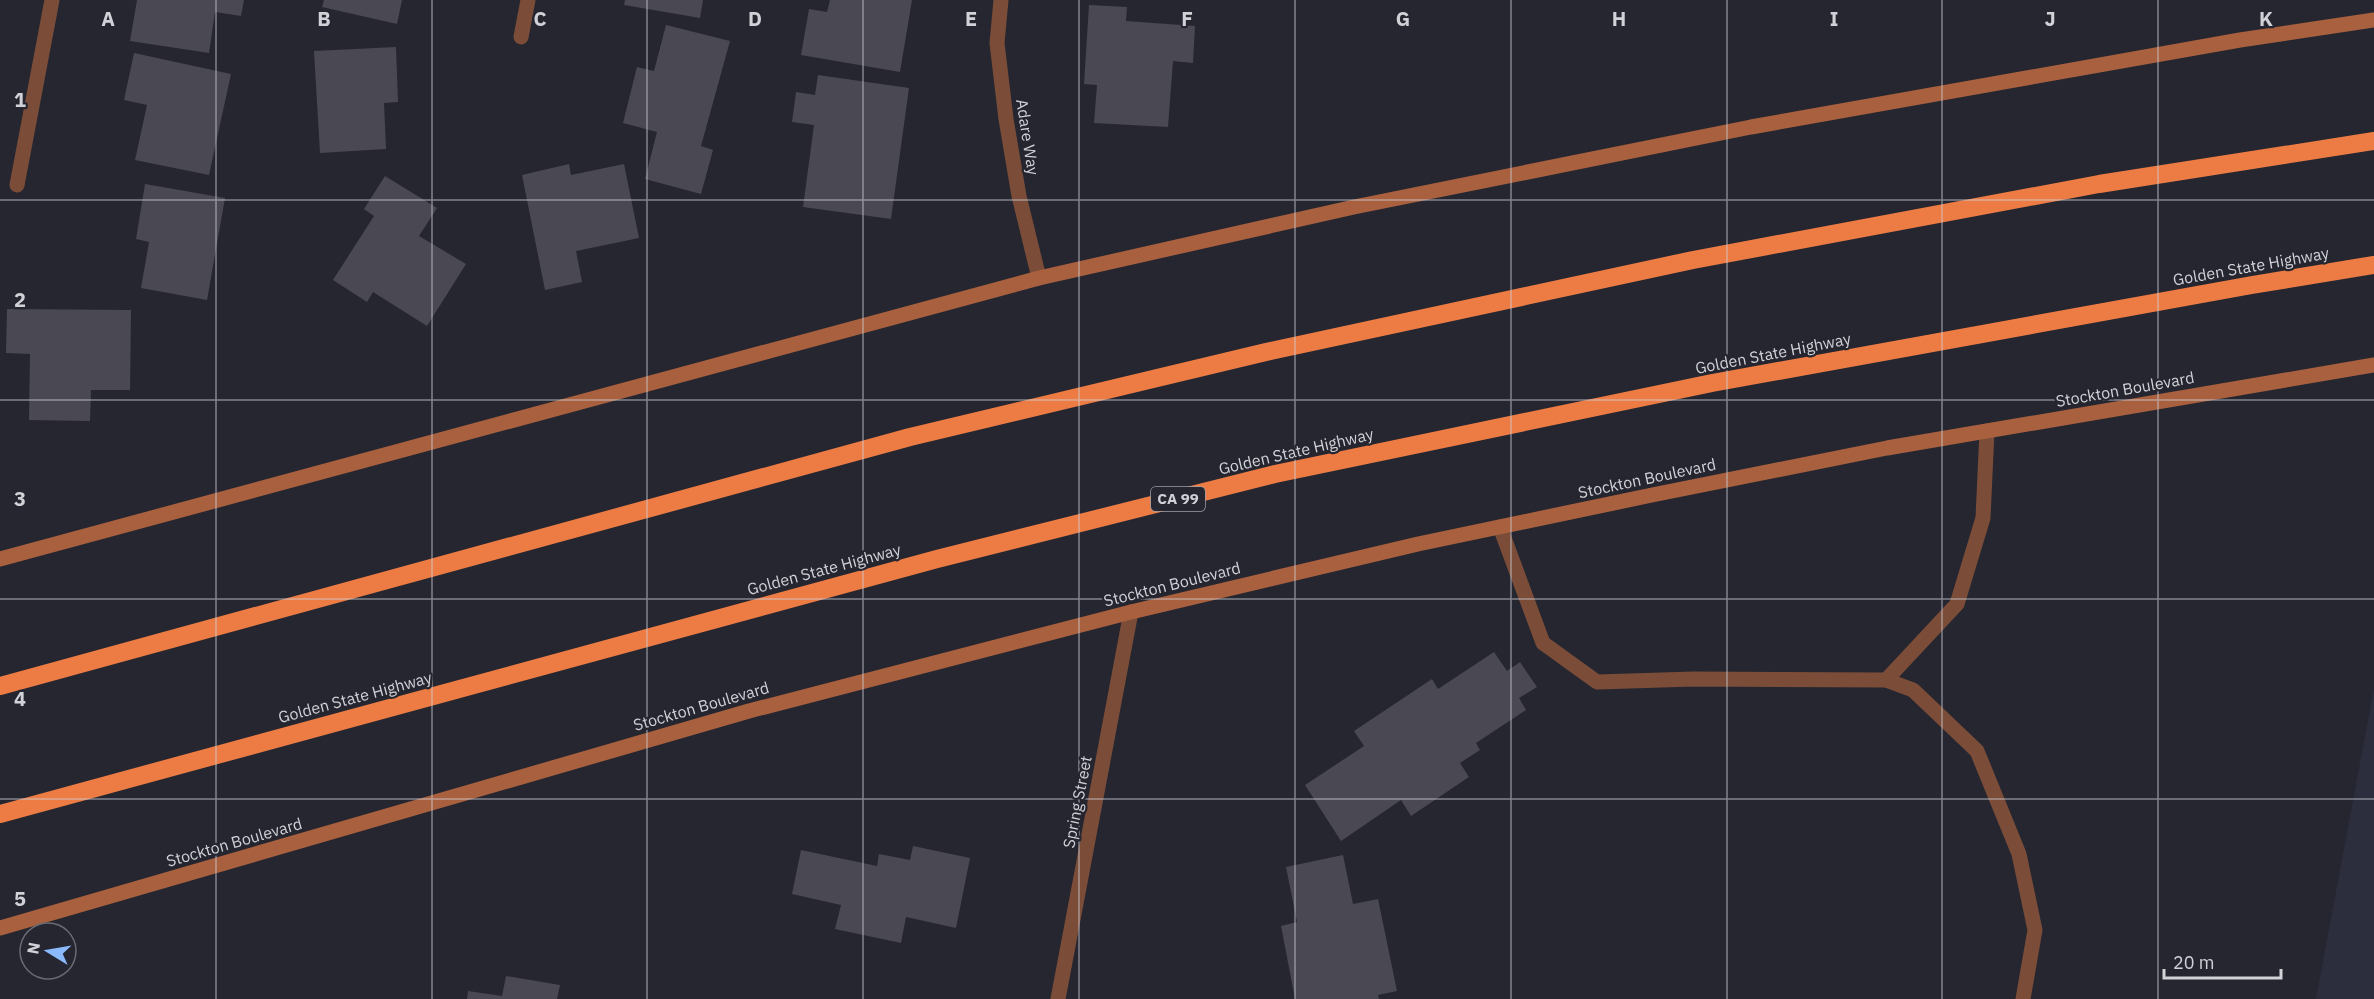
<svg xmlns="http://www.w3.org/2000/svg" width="2374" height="999" font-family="'IBM Plex Sans',sans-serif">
  <rect width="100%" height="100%" fill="#252630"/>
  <polygon fill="#2c2e3d" points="2374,688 2374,999 2316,999"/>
  <g fill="#4a4853">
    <polygon points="137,0 244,0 241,16 215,12 209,53 130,41"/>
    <polygon points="324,0 402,0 397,24 322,7"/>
    <polygon points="625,0 703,0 700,18 624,5"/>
    <polygon points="830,0 912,0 900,72 801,55 809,9 827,12"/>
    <polygon points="1089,5 1127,7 1126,21 1195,26 1193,63 1173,61 1168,127 1094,123 1097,85 1084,84"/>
    <polygon points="666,25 730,41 701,146 713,150 701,194 645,179 657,132 623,123 637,67 654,71"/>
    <polygon points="396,47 398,102 384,103 386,149 320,153 314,51"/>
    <polygon points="134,53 231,74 209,175 135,160 147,105 124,100"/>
    <polygon points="818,75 909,88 891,219 803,207 814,125 792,122 796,92 815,95"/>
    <polygon points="569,164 571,175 624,164 639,238 576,251 582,282 545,290 522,175"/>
    <polygon points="385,176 437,208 419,236 466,264 427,326 373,292 367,302 333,280 374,216 364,209"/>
    <polygon points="145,184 225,198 207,300 141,288 149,242 136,239"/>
    <polygon points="7,309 131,310 130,390 91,390 90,421 29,420 30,354 6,353"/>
    <polygon points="1494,652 1507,671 1520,662 1537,687 1519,698 1526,710 1476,743 1480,750 1460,763 1469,777 1411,816 1401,800 1341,841 1305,785 1364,746 1354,731 1432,679 1438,689"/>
    <polygon points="913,846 970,858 956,928 906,917 901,943 835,929 841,905 792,894 801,850 877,866 879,854 910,860"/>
    <polygon points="1343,855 1353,904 1378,899 1397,991 1378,995 1379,999 1295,999 1281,926 1297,922 1286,867"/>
    <polygon points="506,976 560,985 557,999 467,999 468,991 502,996"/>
  </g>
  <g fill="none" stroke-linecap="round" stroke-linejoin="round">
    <g stroke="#7b4d38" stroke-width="15">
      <polyline points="1500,527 1543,643 1597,682 1694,679 1886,680 1957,604 1983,518 1987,431"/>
      <polyline points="1886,680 1913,690 1977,751 2019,854 2035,930 2023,999"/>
    </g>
    <g stroke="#7b4d38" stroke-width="15">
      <polyline points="1001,0 997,43 1006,119 1019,196 1039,278"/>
      <polyline points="521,37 528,0"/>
      <polyline points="17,185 52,0"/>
      <polyline points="1058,999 1131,612"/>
    </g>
    <g stroke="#a9603e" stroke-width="15">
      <polyline points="0,559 1039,278 1354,207 1751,127 2240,40 2374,20"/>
      <polyline points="0,928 749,711 1131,612 1418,544 1652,495 1887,448 2374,365"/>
    </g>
    <g stroke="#ed7c44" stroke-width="18">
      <polyline points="0,686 910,437 1266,352 1693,260 2099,184 2374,141"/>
      <polyline points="0,814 937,559 1275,474 1712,383 2252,285 2374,265"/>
    </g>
  </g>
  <path fill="none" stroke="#d1d2d8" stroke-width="1.5" stroke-opacity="0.55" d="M216,0V999M432,0V999M647,0V999M863,0V999M1079,0V999M1295,0V999M1511,0V999M1727,0V999M1942,0V999M2158,0V999M0,200H2374M0,400H2374M0,599H2374M0,799H2374"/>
  <g text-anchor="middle" stroke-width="4.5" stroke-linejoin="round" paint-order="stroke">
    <rect fill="#252630" stroke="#9d9ea6" stroke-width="1.5" x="1151" y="487" width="54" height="24" rx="4.5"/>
    <g font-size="15" font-weight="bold" fill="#d1d2d8">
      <text x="1178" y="504">CA 99</text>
    </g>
    <g font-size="16" fill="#d1d2d8" stroke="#252630">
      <text transform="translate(1028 137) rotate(81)" y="6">Adare Way</text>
      <text transform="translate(2251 266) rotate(-10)" y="6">Golden State Highway</text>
      <text transform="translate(1773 353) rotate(-11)" y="6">Golden State Highway</text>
      <text transform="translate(2125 389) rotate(-10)" y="6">Stockton Boulevard</text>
      <text transform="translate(1296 451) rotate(-13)" y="6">Golden State Highway</text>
      <text transform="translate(1647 478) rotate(-12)" y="6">Stockton Boulevard</text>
      <text transform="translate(824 569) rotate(-15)" y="6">Golden State Highway</text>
      <text transform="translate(1172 584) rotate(-14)" y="6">Stockton Boulevard</text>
      <text transform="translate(355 697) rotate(-15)" y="6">Golden State Highway</text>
      <text transform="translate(701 706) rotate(-16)" y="6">Stockton Boulevard</text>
      <text transform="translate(1077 802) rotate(-79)" y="6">Spring Street</text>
      <text transform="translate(234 842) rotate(-16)" y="6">Stockton Boulevard</text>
    </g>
  </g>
  <g font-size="20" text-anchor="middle" font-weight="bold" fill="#d1d2d8" stroke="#252630" stroke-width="4.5" stroke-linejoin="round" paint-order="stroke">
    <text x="108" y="26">A</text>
    <text x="324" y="26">B</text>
    <text x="540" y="26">C</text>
    <text x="755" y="26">D</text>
    <text x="971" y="26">E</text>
    <text x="1187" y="26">F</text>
    <text x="1403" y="26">G</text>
    <text x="1619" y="26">H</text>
    <text x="1834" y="26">I</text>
    <text x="2050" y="26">J</text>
    <text x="2266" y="26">K</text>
    <text x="20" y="107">1</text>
    <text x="20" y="307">2</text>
    <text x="20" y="506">3</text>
    <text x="20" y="706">4</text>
    <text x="20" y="906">5</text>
  </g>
  <g transform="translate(48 951) rotate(281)"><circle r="28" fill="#252630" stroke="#6a6b73" stroke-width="1.5"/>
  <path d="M0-4.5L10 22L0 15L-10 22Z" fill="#8abafc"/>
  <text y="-9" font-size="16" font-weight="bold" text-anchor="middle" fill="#d1d2d8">N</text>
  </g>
  <path d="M2164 969v9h117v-9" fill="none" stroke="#d1d2d8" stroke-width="3"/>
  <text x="2173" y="969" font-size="18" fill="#d1d2d8" stroke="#252630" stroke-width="4.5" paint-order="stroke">20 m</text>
</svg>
